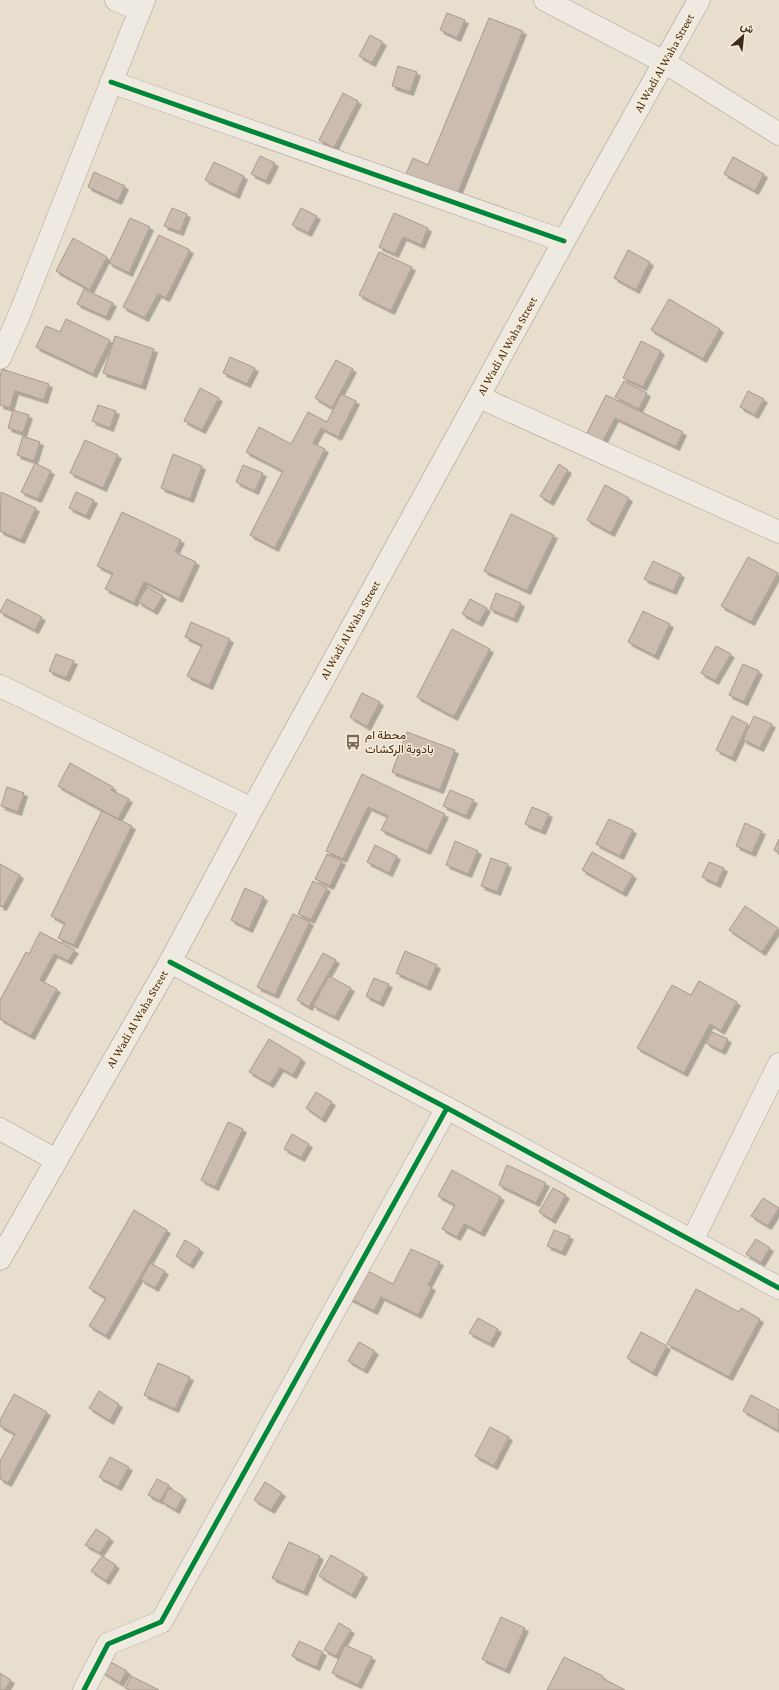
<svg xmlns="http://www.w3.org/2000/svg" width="779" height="1690" font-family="'Crimson Pro',Vazirmatn,serif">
  <defs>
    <filter id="shadow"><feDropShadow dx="3.5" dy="3.5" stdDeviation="0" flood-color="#0004"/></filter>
  </defs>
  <rect width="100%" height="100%" fill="#e8dece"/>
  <g fill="#ccbcaf" stroke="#a8998d" filter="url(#shadow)">
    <polygon points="447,13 465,20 457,38 440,30"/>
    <polygon points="489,18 523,31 457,195 406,174 413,158 428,165"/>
    <polygon points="370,35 383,42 372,63 359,56"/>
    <polygon points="398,66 417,72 410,92 392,86"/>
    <polygon points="343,93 358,101 334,148 319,140"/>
    <polygon points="260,156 275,163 266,181 251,174"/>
    <polygon points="733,157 764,174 755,191 724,174"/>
    <polygon points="214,162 244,176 236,195 205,180"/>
    <polygon points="94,172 125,186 118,201 88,187"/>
    <polygon points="172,208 187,214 180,232 164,226"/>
    <polygon points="301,208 317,216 308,233 292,225"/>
    <polygon points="394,213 428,228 421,245 403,237 395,254 379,247"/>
    <polygon points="130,218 150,227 129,273 109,263"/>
    <polygon points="159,235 190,250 166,298 158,294 145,318 123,307"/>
    <polygon points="73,238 107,257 90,290 56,271"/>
    <polygon points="628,250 650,262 636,290 614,278"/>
    <polygon points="379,252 412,267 391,311 359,295"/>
    <polygon points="84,289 113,303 106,317 77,304"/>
    <polygon points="669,299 720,329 703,359 651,330"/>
    <polygon points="66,319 110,340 93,374 36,347 46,326 60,332"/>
    <polygon points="115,336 154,349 142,386 103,373"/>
    <polygon points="641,341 661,351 643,387 623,378"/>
    <polygon points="230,357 255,368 247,384 223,373"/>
    <polygon points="336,360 353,369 332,408 315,398"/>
    <polygon points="2,369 49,384 44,400 15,391 10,408 0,405 0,377"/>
    <polygon points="624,381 647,393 639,409 615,397"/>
    <polygon points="200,388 219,398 202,430 184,421"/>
    <polygon points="748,391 764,399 755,415 740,407"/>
    <polygon points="341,394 356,401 338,437 321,428 313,443 325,449 275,548 250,535 283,471 246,452 259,427 291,444 308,412 327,422"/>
    <polygon points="606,395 683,432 676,447 615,418 599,449 583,441"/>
    <polygon points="98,405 116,411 110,428 92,421"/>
    <polygon points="13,410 29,415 23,433 8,428"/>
    <polygon points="23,436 40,442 34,461 17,455"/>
    <polygon points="85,440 118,455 103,488 70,473"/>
    <polygon points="173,454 202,466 190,499 161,488"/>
    <polygon points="35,463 51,471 38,499 21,492"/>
    <polygon points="559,464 568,470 550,502 540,496"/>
    <polygon points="243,465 263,473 255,491 236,482"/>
    <polygon points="605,485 629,498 611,533 587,520"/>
    <polygon points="1,492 36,508 21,540 0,531"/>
    <polygon points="76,492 94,500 86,516 69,508"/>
    <polygon points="122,512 181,540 175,552 196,562 179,599 144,582 134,603 105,589 113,573 97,566"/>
    <polygon points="511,514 554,535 527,591 484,571"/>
    <polygon points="748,557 778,573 751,622 721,606"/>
    <polygon points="653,561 681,574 673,591 644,579"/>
    <polygon points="147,587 163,596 154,611 138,602"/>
    <polygon points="496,593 521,603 514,619 490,609"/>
    <polygon points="7,599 42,617 35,630 0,612"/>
    <polygon points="470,599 487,608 479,623 462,614"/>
    <polygon points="643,611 670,624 655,656 628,642"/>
    <polygon points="191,622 230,639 209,686 187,676 202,645 185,637"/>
    <polygon points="452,629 490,649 454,717 417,697"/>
    <polygon points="716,646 731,654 715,681 701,673"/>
    <polygon points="56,654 74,661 66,678 49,671"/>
    <polygon points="743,664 759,671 744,702 729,695"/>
    <polygon points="362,693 380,702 367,727 350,717"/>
    <polygon points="732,716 748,724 732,758 716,750"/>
    <polygon points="754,716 772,724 760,748 743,740"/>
    <polygon points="407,732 455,750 440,790 392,772"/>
    <polygon points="70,763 113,787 111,790 129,799 118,819 58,786"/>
    <polygon points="362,774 445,814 427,851 381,830 388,816 368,807 343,859 326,851"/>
    <polygon points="7,787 24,793 18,812 1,806"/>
    <polygon points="450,790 474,800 466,816 443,806"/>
    <polygon points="532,807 549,814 542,831 525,824"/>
    <polygon points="102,811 132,826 74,945 58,938 65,923 51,916"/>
    <polygon points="609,819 633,830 620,856 596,844"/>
    <polygon points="745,823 762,831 752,853 736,846"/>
    <polygon points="779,839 779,853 774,850"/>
    <polygon points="455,841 478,851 468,874 446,865"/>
    <polygon points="375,845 397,856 389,873 367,862"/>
    <polygon points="592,852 633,875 623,893 582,870"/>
    <polygon points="327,854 342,861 330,886 315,879"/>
    <polygon points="491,858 508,864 497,892 481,886"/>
    <polygon points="709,862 724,868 717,884 702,877"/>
    <polygon points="0,864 20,875 3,907 0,906"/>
    <polygon points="313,881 327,888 311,920 298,914"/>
    <polygon points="245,888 264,897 249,929 231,920"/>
    <polygon points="745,906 778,928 762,952 729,930"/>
    <polygon points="293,914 310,922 275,995 257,987"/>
    <polygon points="40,932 75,950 68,961 54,954 40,980 57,989 31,1036 0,1019 0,1000 26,952 29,954"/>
    <polygon points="405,951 437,965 427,987 396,973"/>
    <polygon points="323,953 336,960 309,1007 297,1000"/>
    <polygon points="329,976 351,988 335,1017 313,1006"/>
    <polygon points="374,978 389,984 380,1003 366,996"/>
    <polygon points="699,981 737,1002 721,1031 710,1024 684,1073 637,1048 672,985 691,995"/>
    <polygon points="712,1032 728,1039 722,1051 706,1043"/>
    <polygon points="269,1039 302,1059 293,1075 280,1068 270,1084 249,1072"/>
    <polygon points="316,1092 332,1102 322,1119 306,1108"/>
    <polygon points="228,1122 243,1129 215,1187 201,1180"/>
    <polygon points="292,1134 309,1144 301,1158 284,1149"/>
    <polygon points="507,1165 546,1183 536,1203 499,1185"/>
    <polygon points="452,1170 501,1197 481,1233 464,1224 457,1237 442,1229 455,1205 438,1196"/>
    <polygon points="553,1188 566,1195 552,1220 539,1212"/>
    <polygon points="763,1198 779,1208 768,1226 751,1216"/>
    <polygon points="134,1210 167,1230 106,1336 89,1326 106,1298 89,1288"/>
    <polygon points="554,1230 570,1236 562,1252 547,1246"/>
    <polygon points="756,1239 770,1248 761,1263 746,1254"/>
    <polygon points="185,1240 200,1249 190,1265 176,1256"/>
    <polygon points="411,1249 440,1262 428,1285 432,1287 418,1315 381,1297 374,1311 339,1293 354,1264 393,1284"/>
    <polygon points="150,1263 165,1271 155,1288 141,1280"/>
    <polygon points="696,1289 739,1312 741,1308 760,1319 729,1377 667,1344"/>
    <polygon points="478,1318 498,1329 490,1344 469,1333"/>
    <polygon points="641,1332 667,1346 653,1373 627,1358"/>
    <polygon points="359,1342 375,1351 364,1370 348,1361"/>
    <polygon points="158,1363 190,1377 175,1409 144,1395"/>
    <polygon points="99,1391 119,1404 110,1421 89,1408"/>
    <polygon points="14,1394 47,1412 8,1483 0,1479 0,1461 15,1434 0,1426 0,1420"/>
    <polygon points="751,1395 779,1410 779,1431 743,1411"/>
    <polygon points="490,1427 509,1437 494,1466 475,1456"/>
    <polygon points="110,1457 129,1467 118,1487 99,1477"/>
    <polygon points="157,1479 169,1485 160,1501 148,1495"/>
    <polygon points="265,1482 282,1493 271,1510 254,1500"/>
    <polygon points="169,1488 183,1496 176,1510 162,1502"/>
    <polygon points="96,1529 110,1538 100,1553 85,1545"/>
    <polygon points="289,1542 320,1556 304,1592 272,1578"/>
    <polygon points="331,1555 364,1574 352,1595 319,1576"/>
    <polygon points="102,1556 116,1565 106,1581 91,1571"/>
    <polygon points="501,1617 525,1628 506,1670 482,1659"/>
    <polygon points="339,1623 351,1630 336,1656 324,1650"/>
    <polygon points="299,1641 323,1652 316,1667 292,1656"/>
    <polygon points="345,1645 372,1657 358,1685 332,1673"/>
    <polygon points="564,1657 603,1676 602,1678 625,1690 547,1690"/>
    <polygon points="109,1661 127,1671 120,1683 102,1672"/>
    <polygon points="0,1673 11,1680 5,1690 0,1690"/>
    <polygon points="131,1676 159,1690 130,1690 125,1688"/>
  </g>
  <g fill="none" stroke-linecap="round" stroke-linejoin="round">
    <g stroke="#ada397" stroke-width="23">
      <g id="street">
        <polyline points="116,0 140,10"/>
        <polyline points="545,0 664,62 779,134"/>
        <polyline points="111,82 564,241"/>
        <polyline points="0,358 18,318 144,0"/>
        <polyline points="479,397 779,532"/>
        <polyline points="0,686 252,809"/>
        <polyline points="170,962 447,1108 779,1288"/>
        <polyline points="0,1129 56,1160"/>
        <polyline points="692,1241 779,1064"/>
        <polyline points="84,1690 108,1644 161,1622 447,1108"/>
      </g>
    </g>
    <g stroke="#9d9387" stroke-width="23">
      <polyline id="secondary" points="0,1259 170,962 252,809 564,241 699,0"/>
    </g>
    <use href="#street" stroke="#efeae1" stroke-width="22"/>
    <use href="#secondary" stroke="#efeae1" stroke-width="22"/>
    <g stroke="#f9ecd4" stroke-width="8">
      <g id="cycleway">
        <polyline points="111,82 564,241"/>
        <polyline points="170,962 447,1108 779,1288"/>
        <polyline points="84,1690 108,1644 161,1622 447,1108"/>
      </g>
    </g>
    <use href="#cycleway" stroke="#00873e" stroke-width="5"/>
  </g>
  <defs>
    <g id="bus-bare" transform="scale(1.2)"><path d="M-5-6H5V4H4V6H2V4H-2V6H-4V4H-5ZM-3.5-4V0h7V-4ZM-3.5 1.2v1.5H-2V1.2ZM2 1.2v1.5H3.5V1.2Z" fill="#796a5b" stroke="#f9ecd4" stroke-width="2.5" paint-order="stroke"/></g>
  </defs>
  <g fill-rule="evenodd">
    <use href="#bus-bare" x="353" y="742"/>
  </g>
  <g text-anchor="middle" stroke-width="3" stroke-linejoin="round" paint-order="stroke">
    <g font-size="12" fill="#3d2b1d" stroke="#f9ecd4">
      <text transform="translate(664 63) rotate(-61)" y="4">Al Wadi Al Waha Street</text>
      <text transform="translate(507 346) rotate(-61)" y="4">Al Wadi Al Waha Street</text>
      <text transform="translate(350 630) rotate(-61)" y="4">Al Wadi Al Waha Street</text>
      <text transform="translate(137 1019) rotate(-60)" y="4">Al Wadi Al Waha Street</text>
    </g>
    <g font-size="12" fill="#3d2b1d" stroke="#f9ecd4" text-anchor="start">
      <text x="365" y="739">محطة ام<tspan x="365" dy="14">بادوبة الركشات</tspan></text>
    </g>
  </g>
  <g transform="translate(743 36) rotate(27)" stroke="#f9ecd4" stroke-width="3" paint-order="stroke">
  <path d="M0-3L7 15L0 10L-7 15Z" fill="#3d2b1d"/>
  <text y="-6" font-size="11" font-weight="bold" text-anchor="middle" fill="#3d2b1d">ش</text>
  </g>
</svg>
